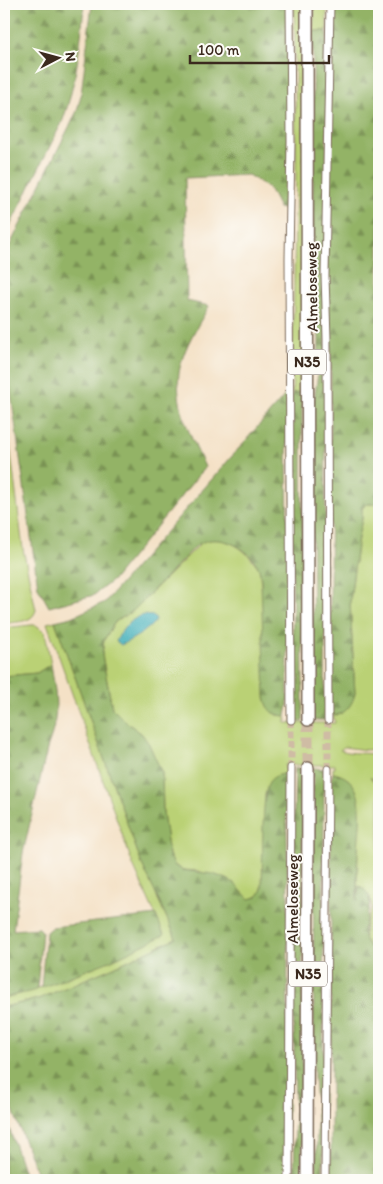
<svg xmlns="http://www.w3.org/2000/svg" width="383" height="1184" font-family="Itim,sans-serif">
  <defs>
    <pattern id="forest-firs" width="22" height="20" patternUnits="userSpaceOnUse" patternTransform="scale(1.25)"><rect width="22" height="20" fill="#93b366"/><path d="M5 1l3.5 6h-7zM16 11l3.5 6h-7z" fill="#799253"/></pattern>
  </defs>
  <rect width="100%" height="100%" fill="#fdfcf7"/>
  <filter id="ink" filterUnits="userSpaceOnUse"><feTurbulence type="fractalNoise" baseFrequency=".02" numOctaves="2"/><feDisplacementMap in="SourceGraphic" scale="10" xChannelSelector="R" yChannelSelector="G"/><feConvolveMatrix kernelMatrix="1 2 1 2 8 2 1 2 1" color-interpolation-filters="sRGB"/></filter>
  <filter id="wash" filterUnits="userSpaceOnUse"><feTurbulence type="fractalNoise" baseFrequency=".0096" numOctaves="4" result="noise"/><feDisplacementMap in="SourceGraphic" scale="20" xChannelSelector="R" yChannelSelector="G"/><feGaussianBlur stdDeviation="1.12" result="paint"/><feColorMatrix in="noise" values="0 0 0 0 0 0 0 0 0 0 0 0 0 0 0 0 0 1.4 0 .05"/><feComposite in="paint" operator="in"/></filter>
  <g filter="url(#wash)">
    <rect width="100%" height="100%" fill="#f4e1c6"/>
    <g fill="#bad175" stroke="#7a7e4a">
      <polygon points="294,4 303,4 304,354 302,392 292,393 296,161"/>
      <polygon points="315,4 327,4 327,31 313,31"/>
      <path d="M4,399L23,549L36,610C32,624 15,621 4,624Z"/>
      <path d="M367,504H379V749L366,750L344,747L340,750C351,754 366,753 379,754V784L370,777L379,787V951L372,950L364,939L366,923L372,908L370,897L360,886L357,911L358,838L356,790C351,781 344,775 333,773V768H335V765H285L286,774H281L265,794L262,888C260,895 257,898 249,899L243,893L199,871L183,870L175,866L169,855L163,813L162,773L142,734L126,722L112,708L102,655L104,640L115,622L134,610L204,540C230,537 244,548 259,568L277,715L286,716L287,721H285V723H335L333,716L338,715L355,694L350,601L358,537L362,519V508Z"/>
      <path d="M55,621L141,862L176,938L114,967L53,993L38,999L4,1007V998C60,984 112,960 164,934L133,865L47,623Z"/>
      <polygon points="31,625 36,625 45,632 51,664 37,673 4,676 4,628"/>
    </g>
    <g fill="url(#forest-firs)" stroke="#676e42">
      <path d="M4,4H84C81,43 76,83 63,120L4,238Z"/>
      <path d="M92,4H290L288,211L279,208L270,190L261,183L248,175L185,178L187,301L209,306C200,322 189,339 183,357C169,395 189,433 205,467L114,579L94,595L49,607L38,587L4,343V257L77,111L81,95Z"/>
      <path d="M338,4H379V504H367L362,508V519L358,537L350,601L355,694C352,705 346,714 333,716L331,710L330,681L331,347L327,277L332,31Z"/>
      <polygon points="313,31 327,31 325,720 313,720 312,413 318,374 319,338 313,295"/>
      <polygon points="302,392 303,721 293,720 292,393"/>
      <path d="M287,393L288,705L286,716C272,715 268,710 265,697L261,581C261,578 260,573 259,569C250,547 216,530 196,546L134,610L115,622L104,640L102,655L112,708L126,722L142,734L149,744L162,773L163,813L169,855L175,866L183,870L213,874L227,879L234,883L249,899C257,898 260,895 262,888C263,869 261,794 269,782C273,776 280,774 286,774L288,906L287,1180H39L4,1086V1007L38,999L53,993L114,967L176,938L141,862L55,621L72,617L105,602Z"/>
      <path d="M51,664C56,695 60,715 48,745L23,853L13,930L39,928L42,931L37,990L4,998V676L37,673Z"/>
      <polygon points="295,768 303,768 302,1180 294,1180 295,1121 292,902"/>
      <polygon points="313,768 324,769 323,1180 316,1180 317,1119 314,1077"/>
      <path d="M333,773C370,779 359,825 358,850C357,867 357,884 357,901L359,886C383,899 358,922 365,940C366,943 370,947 372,950L379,951V1180H331V780Z"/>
      <polygon points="156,915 164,935 112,960 41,988 46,932 52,927"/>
      <polygon points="4,1112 26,1180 4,1180"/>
    </g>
    <path fill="#3bacb7" stroke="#3b6b6a" d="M143,615L153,616L156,620C148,631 133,639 121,645L116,641C123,628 129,620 143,615Z"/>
  </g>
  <g filter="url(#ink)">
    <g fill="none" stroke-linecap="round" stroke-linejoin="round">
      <g stroke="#cfbca4" stroke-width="7" stroke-dasharray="7 3.5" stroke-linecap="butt">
        <polyline points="291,720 291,768"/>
        <polyline points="328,720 328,769"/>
      </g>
      <polyline stroke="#cfbca4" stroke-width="11" stroke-dasharray="11 5.5" stroke-linecap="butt" points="308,720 308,768"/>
      <g stroke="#7c6a59" stroke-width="9">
        <g id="minor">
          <polyline points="290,4 291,142 289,258 291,720"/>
          <polyline points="328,720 327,339 325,276 330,4"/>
          <polyline points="289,1180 291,768"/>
          <polyline points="325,1180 328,769"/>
        </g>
      </g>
      <g stroke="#7c6a59" stroke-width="14">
        <g id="primary">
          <polyline points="307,4 308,720"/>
          <polyline points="307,1180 308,768"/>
        </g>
      </g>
      <use href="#minor" stroke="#fff" stroke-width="7"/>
      <use href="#primary" stroke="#fff" stroke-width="11"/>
    </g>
  </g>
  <g text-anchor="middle" stroke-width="4" stroke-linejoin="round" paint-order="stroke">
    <g fill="#fdfcf7" stroke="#75695f" stroke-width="1">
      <rect x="288" y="349.5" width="38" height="25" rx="4"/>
      <rect x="289" y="961.5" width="38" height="25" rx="4"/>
    </g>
    <g font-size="15" font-weight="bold" fill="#3b2a1e">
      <text x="307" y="367">N35</text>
      <text x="308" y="979">N35</text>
    </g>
    <g font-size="16" fill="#3b2a1e" stroke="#fdfcf7">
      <text transform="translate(311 287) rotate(-91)" y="6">Almeloseweg</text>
      <text transform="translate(292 899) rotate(-90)" y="6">Almeloseweg</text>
    </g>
  </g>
  <rect width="383" height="1184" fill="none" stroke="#fdfcf7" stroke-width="20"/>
  <g transform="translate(58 58) rotate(84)" stroke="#fdfcf7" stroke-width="4" paint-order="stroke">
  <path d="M0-4L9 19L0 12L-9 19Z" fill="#3b2a1e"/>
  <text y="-8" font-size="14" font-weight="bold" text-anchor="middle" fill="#3b2a1e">N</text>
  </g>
  <path d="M190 55v8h139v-8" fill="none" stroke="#3b2a1e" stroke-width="2.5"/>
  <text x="198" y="55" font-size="15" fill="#3b2a1e" stroke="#fdfcf7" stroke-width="4" paint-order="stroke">100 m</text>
</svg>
